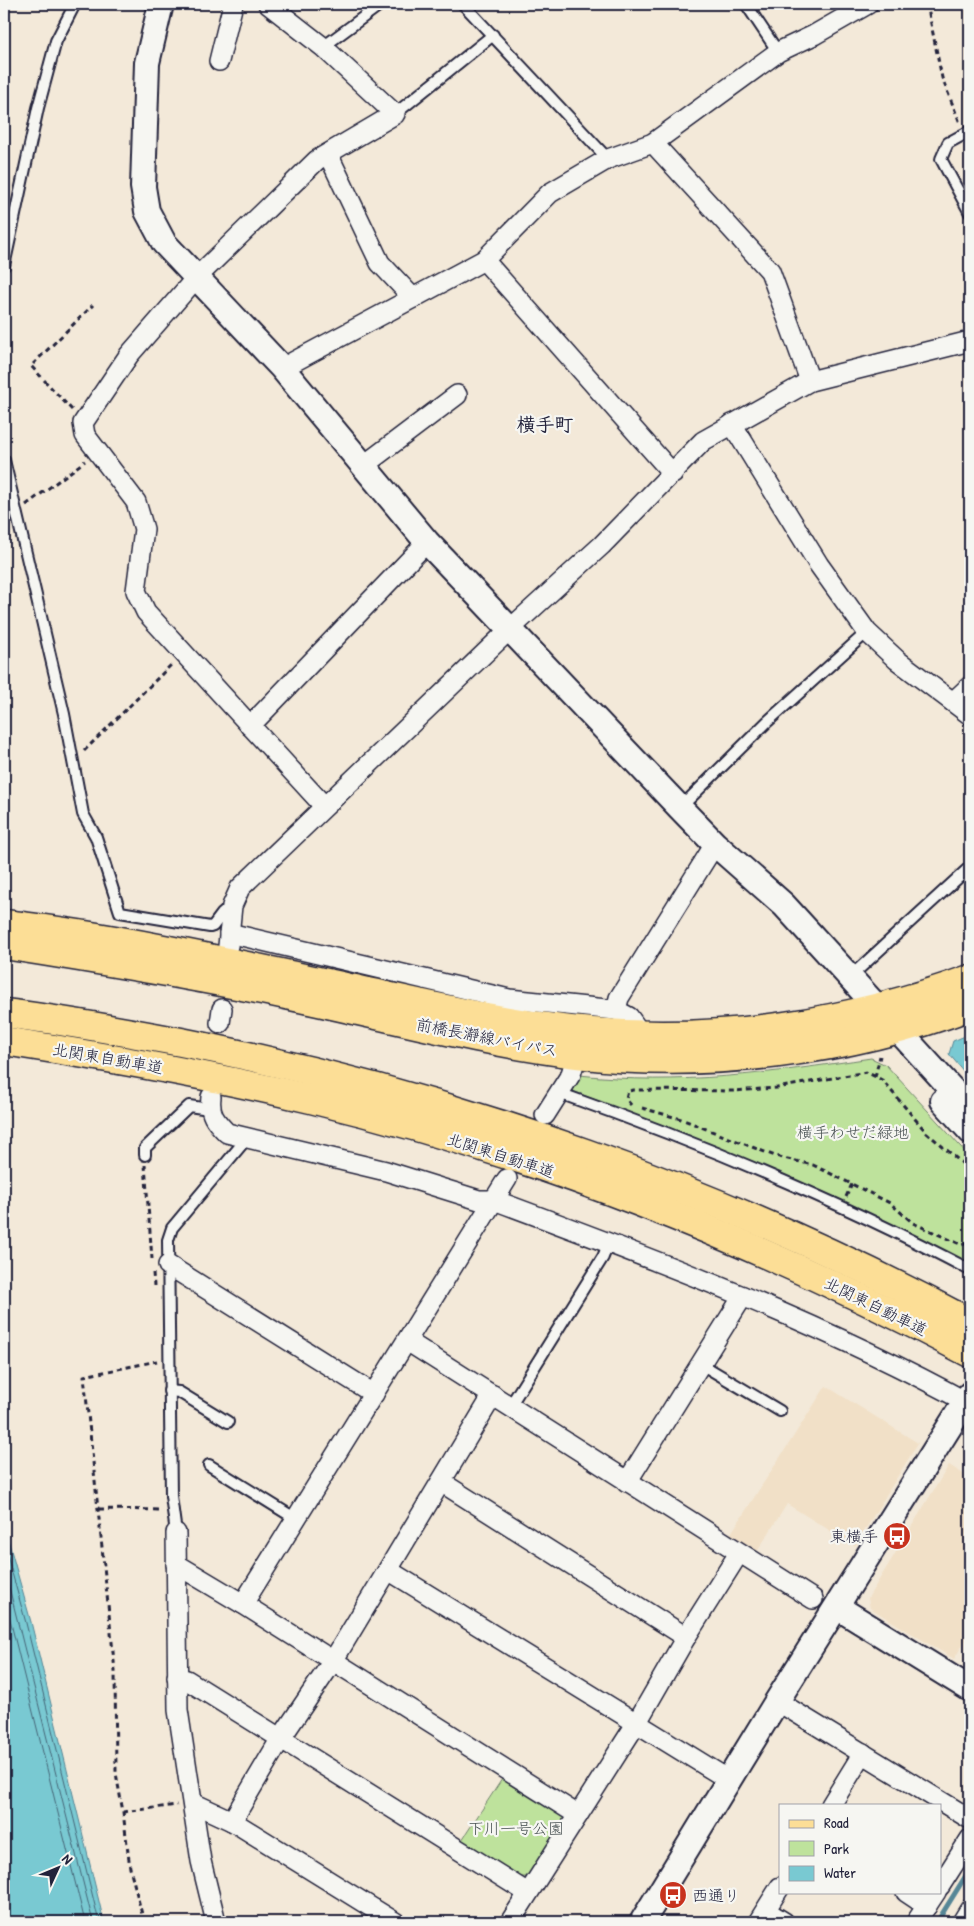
<svg xmlns="http://www.w3.org/2000/svg" width="974" height="1926" font-family="'Patrick Hand','Klee One',sans-serif">
  <rect width="100%" height="100%" fill="#f3e9d9"/>
  <filter id="ink" filterUnits="userSpaceOnUse"><feTurbulence type="fractalNoise" baseFrequency=".02" numOctaves="2"/><feDisplacementMap in="SourceGraphic" scale="10" xChannelSelector="R" yChannelSelector="G"/><feConvolveMatrix kernelMatrix="1 2 1 2 8 2 1 2 1" color-interpolation-filters="sRGB"/></filter>
  <g filter="url(#ink)">
    <g fill="#f1e0c7">
      <polygon points="826,1386 918,1443 855,1546 787,1504 755,1555 728,1538"/>
      <polygon points="949,1465 970,1478 970,1633 954,1659 870,1608 868,1598"/>
    </g>
    <g fill="#bee29c" stroke="#70826c">
      <path d="M871,1058L886,1065L970,1157V1263L852,1207L717,1147L573,1091L579,1075C681,1086 771,1073 871,1058Z"/>
      <polygon points="504,1776 562,1811 565,1822 530,1877 521,1877 462,1840"/>
    </g>
    <g fill="#79c9d2" stroke="#568696">
      <polygon points="970,1034 970,1079 949,1054 953,1041"/>
      <polygon points="4,1525 31,1622 104,1922 4,1922"/>
    </g>
    <g fill="none" stroke-linecap="round" stroke-linejoin="round">
      <g stroke="#456577" stroke-width="1">
        <polyline points="4,1544 26,1623 99,1922"/>
        <polyline points="4,1567 93,1922"/>
        <polyline points="4,1595 85,1922"/>
      </g>
      <polyline stroke="#568696" stroke-width="5" points="937,1922 970,1869"/>
      <g stroke="#22223b" stroke-width="14">
        <g id="service">
          <polyline points="463,4 608,159"/>
          <polyline points="746,4 778,52"/>
          <polyline points="323,47 381,4"/>
          <polyline points="395,114 493,35"/>
          <polyline points="970,131 948,143 941,159 970,213"/>
          <polyline points="4,266 38,108 56,41 75,4"/>
          <polyline points="4,460 64,714 83,814 96,837 120,912 210,927 213,926 222,914 231,906"/>
          <polyline points="680,808 767,722 867,632"/>
          <polyline points="850,977 970,867"/>
          <path d="M559,1093C700,1143 838,1200 970,1270"/>
          <polyline points="145,1155 145,1148 189,1106 209,1109"/>
          <polyline points="701,1364 780,1411"/>
          <polyline points="169,1391 179,1392 228,1422"/>
          <polyline points="510,1406 603,1257 609,1242"/>
          <polyline points="209,1465 296,1519"/>
          <polyline points="176,1533 171,1496 168,1240 172,1228 248,1137"/>
        </g>
      </g>
      <g stroke="#22223b" stroke-width="22">
        <g id="minor">
          <polyline points="268,4 323,47 395,114 317,160 196,278 129,355 83,423 85,435 136,502 144,529 136,591 146,612 324,806"/>
          <polyline points="219,61 233,4"/>
          <polyline points="653,143 770,271 810,381"/>
          <polyline points="328,154 380,263 413,298"/>
          <polyline points="484,260 673,474"/>
          <polyline points="282,368 484,260 550,193 608,159 653,143 778,52 814,35 868,4"/>
          <polyline points="732,424 819,565 867,632 897,660 970,715"/>
          <polyline points="363,466 457,395"/>
          <polyline points="953,702 970,686"/>
          <polyline points="250,726 427,542"/>
          <polyline points="229,933 509,999 616,1010 629,1017 641,1034"/>
          <polyline points="228,946 232,906 240,888 510,629 602,545 703,441 810,381 970,341"/>
          <polyline points="616,1010 619,998 715,844"/>
          <polyline points="220,1023 222,1009"/>
          <path d="M211,1097C209,1114 215,1121 227,1133L386,1171L479,1200H494C656,1260 819,1321 970,1404"/>
          <polyline points="545,1115 571,1074 577,1054"/>
          <polyline points="168,1265 374,1394"/>
          <polyline points="407,1341 813,1599"/>
          <polyline points="441,1482 686,1637"/>
          <polyline points="627,1482 743,1296"/>
          <polyline points="176,1533 178,1710 201,1861 216,1922"/>
          <polyline points="176,1564 243,1604 578,1815"/>
          <polyline points="388,1570 729,1780"/>
          <polyline points="243,1604 507,1179"/>
          <polyline points="177,1677 187,1680 528,1893"/>
          <polyline points="777,1701 970,1819"/>
          <polyline points="193,1803 232,1821 395,1922"/>
          <polyline points="831,1805 863,1753"/>
          <polyline points="232,1821 281,1738 333,1661 493,1395"/>
          <polyline points="940,1886 970,1839"/>
          <polyline points="906,1892 927,1906"/>
          <polyline points="766,1911 784,1922"/>
          <polyline points="510,1922 636,1724 686,1637 739,1553"/>
          <polyline points="758,1922 780,1887"/>
          <polyline points="916,1922 936,1892"/>
          <polyline points="962,1922 970,1909"/>
        </g>
      </g>
      <g stroke="#22223b" stroke-width="28">
        <g id="tertiary">
          <polyline points="161,4 147,63 143,187 147,211 164,243 282,368 427,542 680,808 715,844 784,905 970,1109"/>
          <polyline points="943,1101 970,1131"/>
          <polyline points="837,1607 970,1689"/>
          <polyline points="642,1922 777,1701 970,1394"/>
        </g>
      </g>
      <g stroke="#22223b" stroke-width="31">
        <g id="primary">
          <path d="M4,924C128,938 251,967 373,993C445,1009 518,1026 592,1032C720,1043 850,1023 970,979"/>
          <path d="M4,945C100,960 196,976 291,996C386,1016 480,1042 577,1054C706,1070 849,1052 970,1006"/>
        </g>
      </g>
      <g stroke="#22223b" stroke-width="31">
        <g id="motorway">
          <path d="M4,1013C63,1020 122,1031 181,1042C455,1096 724,1191 970,1323"/>
          <path d="M4,1041C107,1057 209,1075 311,1099C540,1154 763,1244 970,1353"/>
        </g>
      </g>
      <g stroke="#22223b" stroke-width="3" stroke-dasharray="5 4" stroke-linecap="butt">
        <polyline points="927,4 942,78 960,123"/>
        <polyline points="72,410 31,366 93,305"/>
        <polyline points="26,505 85,461"/>
        <polyline points="84,751 172,664"/>
        <polyline points="875,1077 880,1056"/>
        <polyline points="631,1105 626,1099 628,1091 634,1090 733,1091 777,1088 866,1072 882,1080 927,1133 970,1170"/>
        <polyline points="642,1108 681,1119 775,1156 813,1165 890,1203 913,1223 962,1245 970,1242"/>
        <polyline points="145,1165 152,1259"/>
        <polyline points="846,1197 852,1184"/>
        <polyline points="153,1273 154,1286"/>
        <polyline points="99,1509 162,1510"/>
        <polyline points="123,1812 177,1805"/>
        <polyline points="144,1922 130,1868 123,1812 116,1773 115,1671 84,1376 157,1361"/>
      </g>
      <use href="#service" stroke="#f6f6f2" stroke-width="10"/>
      <use href="#minor" stroke="#f6f6f2" stroke-width="19"/>
      <use href="#tertiary" stroke="#f6f6f2" stroke-width="24"/>
      <use href="#primary" stroke="#fcde96" stroke-width="28"/>
      <use href="#motorway" stroke="#fcde96" stroke-width="28"/>
    </g>
  </g>
  <defs>
    <g id="bus-disc" transform="scale(1.4375)"><circle r="9.5" fill="#c8321e" stroke="#f6f6f2"/><path d="M-5-6H5V4H4V6H2V4H-2V6H-4V4H-5ZM-3.5-4V0h7V-4ZM-3.5 1.2v1.5H-2V1.2ZM2 1.2v1.5H3.5V1.2Z" fill="#fff"/></g>
  </defs>
  <g fill-rule="evenodd">
    <use href="#bus-disc" x="897" y="1536"/>
    <use href="#bus-disc" x="673" y="1895"/>
  </g>
  <g text-anchor="middle" stroke-width="4.5" stroke-linejoin="round" paint-order="stroke">
    <g font-size="16" fill="#22223b" stroke="#f6f6f2">
      <text transform="translate(487 1037) rotate(11)" y="6">前橋長瀞線バイパス</text>
      <text transform="translate(108 1058) rotate(10)" y="6">北関東自動車道</text>
      <text transform="translate(501 1155) rotate(18)" y="6">北関東自動車道</text>
      <text transform="translate(876 1306) rotate(26)" y="6">北関東自動車道</text>
    </g>
    <g font-size="16" fill="#495253" stroke="#f6f6f2">
      <text x="853" y="1138">横手わせだ緑地</text>
      <text x="516" y="1834">下川一号公園</text>
    </g>
    <g font-size="16" fill="#22223b" stroke="#f6f6f2" text-anchor="end">
      <text x="878" y="1542">東横手</text>
      <text x="692" y="1901" text-anchor="start">西通り</text>
    </g>
    <g font-size="19" font-weight="bold" fill="#22223b" stroke="#f6f6f2">
      <text x="545" y="431">横手町</text>
    </g>
  </g>
  <rect width="974" height="1926" fill="none" stroke="#f6f6f2" stroke-width="20"/>
  <rect x="10" y="10" width="954" height="1906" fill="none" stroke="#22223b" stroke-width="2" filter="url(#ink)"/>
  <rect x="779" y="1804" width="162" height="90" fill="#f6f6f2" stroke="#a1a1a9"/>
  <rect x="789" y="1820" width="25" height="8" fill="#fcde96" stroke="#a1a1a9"/>
  <text x="824" y="1828" font-size="15" fill="#22223b">Road</text>
  <rect x="789" y="1841" width="25" height="15" fill="#bee29c" stroke="#a1a1a9"/>
  <text x="824" y="1854" font-size="15" fill="#22223b">Park</text>
  <rect x="789" y="1866" width="25" height="15" fill="#79c9d2" stroke="#a1a1a9"/>
  <text x="824" y="1878" font-size="15" fill="#22223b">Water</text>
  <g transform="translate(58 1868) rotate(46)" stroke="#f6f6f2" stroke-width="4" paint-order="stroke">
  <path d="M0-4L9 19L0 12L-9 19Z" fill="#22223b"/>
  <text y="-8" font-size="14" font-weight="bold" text-anchor="middle" fill="#22223b">N</text>
  </g>
</svg>
